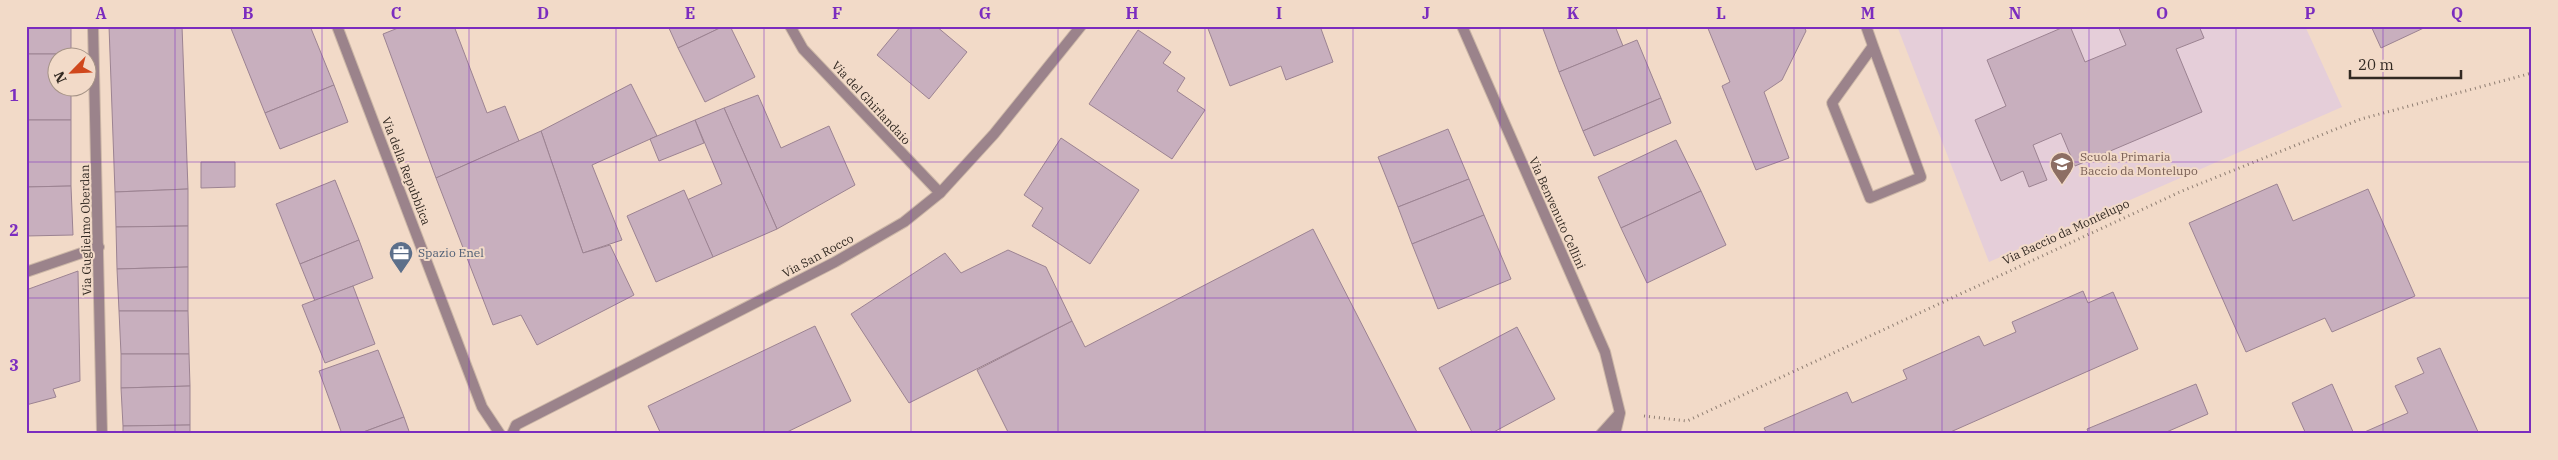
<svg xmlns="http://www.w3.org/2000/svg" width="2558" height="460" font-family="'IBM Plex Serif',serif">
  <rect width="100%" height="100%" fill="#f2dac8"/>
  <polygon fill="#e5ced9" points="1897,26 2305,26 2342,107 1989,262"/>
  <g fill="#c8afbe" stroke="#9c8392">
    <rect x="26" y="26" width="45" height="28"/>
    <polygon points="109,26 182,26 188,189 115,192"/>
    <polygon points="230,26 310,26 334,85 265,113"/>
    <polygon points="403,26 454,26 487,113 505,106 519,141 436,178 383,34"/>
    <polygon points="668,26 724,26 678,48"/>
    <polygon points="724,26 730,26 755,77 705,102 678,48"/>
    <polygon points="901,26 936,26 967,52 929,99 877,55"/>
    <polygon points="1207,26 1320,26 1333,62 1286,80 1281,66 1230,86"/>
    <polygon points="1542,26 1615,26 1623,46 1559,72"/>
    <polygon points="1707,26 1804,26 1806,31 1782,80 1764,92 1789,158 1756,170 1722,86 1730,82"/>
    <polygon points="2066,26 2070,26 2085,62 2126,45 2118,26 2199,26 2204,38 2176,49 2202,112 2075,166 2061,133 2033,145 2047,180 2029,187 2023,171 2001,181 1975,120 2006,106 1987,60"/>
    <polygon points="2371,26 2428,26 2381,48"/>
    <polygon points="1138,30 1171,52 1163,63 1185,78 1177,91 1205,110 1172,159 1089,104"/>
    <polygon points="1637,40 1661,98 1583,131 1559,72"/>
    <polygon points="26,54 71,54 71,58 58,58 58,88 71,88 71,120 26,120"/>
    <polygon points="631,84 657,136 592,165 622,240 583,253 541,131"/>
    <polygon points="334,85 348,122 280,149 265,113"/>
    <polygon points="758,95 781,148 829,126 855,185 777,229 724,108"/>
    <polygon points="1661,98 1671,123 1594,156 1583,131"/>
    <polygon points="724,108 777,229 713,257 687,200 722,184 695,120"/>
    <polygon points="26,120 71,120 71,186 26,187"/>
    <polygon points="695,120 704,143 659,161 650,139"/>
    <polygon points="1448,129 1469,179 1398,207 1378,157"/>
    <polygon points="541,131 583,253 610,245 634,295 537,345 521,315 493,325 436,178"/>
    <polygon points="1061,138 1139,190 1090,264 1032,226 1043,208 1024,195"/>
    <polygon points="1676,140 1701,191 1621,228 1598,177"/>
    <polygon points="201,162 235,162 235,187 201,188"/>
    <polygon points="1469,179 1484,215 1412,244 1398,207"/>
    <polygon points="335,180 359,240 300,264 276,204"/>
    <polygon points="2277,184 2293,221 2368,189 2415,296 2332,332 2325,318 2246,352 2189,223"/>
    <polygon points="71,186 73,235 26,236 26,187"/>
    <polygon points="188,189 188,226 116,227 115,192"/>
    <polygon points="684,190 713,257 656,282 627,216"/>
    <polygon points="1701,191 1726,245 1647,283 1621,228"/>
    <polygon points="1484,215 1511,279 1438,309 1412,244"/>
    <polygon points="188,226 188,267 117,269 116,227"/>
    <polygon points="1313,229 1418,434 1009,434 977,370 1072,321 1085,347"/>
    <polygon points="359,240 373,278 315,301 300,264"/>
    <polygon points="1008,250 1046,267 1072,321 909,403 851,314 945,253 961,273"/>
    <polygon points="188,267 188,311 119,311 117,269"/>
    <polygon points="78,271 80,381 53,389 56,397 26,405 26,290"/>
    <polygon points="353,286 375,344 325,363 302,305"/>
    <polygon points="2083,291 2088,303 2113,292 2138,349 1946,434 1767,434 1764,428 1847,392 1852,403 1907,379 1903,370 1979,336 1984,346 2016,332 2012,322"/>
    <polygon points="119,311 188,311 189,354 121,354"/>
    <polygon points="815,326 851,401 783,434 661,434 648,406"/>
    <polygon points="1517,327 1555,399 1490,434 1473,434 1439,368"/>
    <polygon points="2440,348 2479,434 2360,434 2408,413 2395,386 2424,373 2417,358"/>
    <polygon points="378,350 404,417 358,434 342,434 319,371"/>
    <polygon points="121,354 189,354 190,386 121,388"/>
    <polygon points="2196,384 2208,414 2162,434 2089,434 2087,429"/>
    <polygon points="2332,384 2354,434 2306,434 2292,403"/>
    <polygon points="190,386 190,425 123,426 121,388"/>
    <polygon points="404,417 410,434 358,434"/>
    <polygon points="190,425 190,434 123,434 123,426"/>
  </g>
  <g fill="none" stroke-linecap="round" stroke-linejoin="round">
    <g stroke="#ccb7a7" stroke-width="12">
      <g id="street">
        <polyline points="93,26 102,434"/>
        <polyline points="337,26 482,407 500,434"/>
        <polyline points="790,26 803,49 940,193"/>
        <polyline points="1462,26 1605,352 1620,413 1615,434"/>
        <polyline points="1866,26 1873,46 1921,177 1870,198 1832,103 1873,46"/>
        <polyline points="26,272 99,247"/>
        <polyline points="512,434 516,425 835,262 904,222 940,193 994,134 1081,26"/>
        <polyline points="1601,434 1619,414"/>
      </g>
    </g>
    <polyline stroke="#8f7e72" stroke-width="3" stroke-dasharray="1 4" stroke-linecap="butt" points="1644,416 1687,421 2182,191 2361,119 2532,73"/>
    <use href="#street" stroke="#9b838b" stroke-width="10"/>
  </g>
  <path fill="none" stroke="#7b2cbf" stroke-width="1" stroke-opacity="0.55" d="M175,26V434M322,26V434M469,26V434M616,26V434M764,26V434M911,26V434M1058,26V434M1205,26V434M1353,26V434M1500,26V434M1647,26V434M1794,26V434M1942,26V434M2089,26V434M2236,26V434M2383,26V434M26,162H2532M26,298H2532"/>
  <defs>
    <g id="school-pin" transform="scale(1.25)"><path d="M0 17L-7.5 6A9.5 9.5 0 1 1 7.5 6Z" fill="#8d6e63" stroke="#f2dac8"/><path d="M0-5L7-2L0 1L-7-2ZM-4 1L0 2.5L4 1V4Q0 6-4 4Z" fill="#fff"/></g>
    <g id="office-pin" transform="scale(1.25)"><path d="M0 17L-7.5 6A9.5 9.5 0 1 1 7.5 6Z" fill="#5c6f8a" stroke="#f2dac8"/><path d="M-6-3h4V-5.5h4V-3h4V5H-6ZM-1-4.5V-3h2v-1.5ZM-6 0V1H6V0Z" fill="#fff"/></g>
  </defs>
  <g fill-rule="evenodd">
    <use href="#school-pin" x="2062" y="164"/>
    <use href="#office-pin" x="401" y="253"/>
  </g>
  <g text-anchor="middle" stroke-width="4" stroke-linejoin="round" paint-order="stroke">
    <g font-size="12" fill="#322922" stroke="#f2dac8">
      <text transform="translate(871 103) rotate(47)" y="4">Via del Ghirlandaio</text>
      <text transform="translate(406 171) rotate(69)" y="4">Via della Repubblica</text>
      <text transform="translate(1557 213) rotate(66)" y="4">Via Benvenuto Cellini</text>
      <text transform="translate(86 230) rotate(-91)" y="4">Via Guglielmo Oberdan</text>
      <text transform="translate(2066 232) rotate(-25)" y="4">Via Baccio da Montelupo</text>
      <text transform="translate(818 256) rotate(-28)" y="4">Via San Rocco</text>
    </g>
    <g font-size="12" fill="#785e54" stroke="#f2dac8" text-anchor="start">
      <text x="2080" y="161">Scuola Primaria<tspan x="2080" dy="14">Baccio da Montelupo</tspan></text>
    </g>
    <g font-size="12" fill="#4e5e75" stroke="#f2dac8" text-anchor="start">
      <text x="418" y="257">Spazio Enel</text>
    </g>
  </g>
  <rect width="2558" height="460" fill="none" stroke="#f2dac8" stroke-width="55"/>
  <g transform="translate(72 72) rotate(246)"><circle r="24" fill="#f2dac8" stroke="#a59386"/>
  <path d="M0-4L9 19L0 12L-9 19Z" fill="#d0481d"/>
  <text y="-8" font-size="14" font-weight="bold" text-anchor="middle" fill="#322922">N</text>
  </g>
  <path d="M2350 70v8h111v-8" fill="none" stroke="#322922" stroke-width="2.5"/>
  <text x="2358" y="70" font-size="15" fill="#322922" stroke="#f2dac8" stroke-width="4" paint-order="stroke">20 m</text>
  <rect x="28" y="28" width="2502" height="404" fill="none" stroke="#7b2cbf" stroke-width="2"/>
  <g font-size="16" text-anchor="middle" font-weight="bold" fill="#7b2cbf">
    <text x="101" y="19">A</text>
    <text x="248" y="19">B</text>
    <text x="396" y="19">C</text>
    <text x="543" y="19">D</text>
    <text x="690" y="19">E</text>
    <text x="837" y="19">F</text>
    <text x="985" y="19">G</text>
    <text x="1132" y="19">H</text>
    <text x="1279" y="19">I</text>
    <text x="1426" y="19">J</text>
    <text x="1573" y="19">K</text>
    <text x="1721" y="19">L</text>
    <text x="1868" y="19">M</text>
    <text x="2015" y="19">N</text>
    <text x="2162" y="19">O</text>
    <text x="2310" y="19">P</text>
    <text x="2457" y="19">Q</text>
    <text x="14" y="101">1</text>
    <text x="14" y="236">2</text>
    <text x="14" y="371">3</text>
  </g>
</svg>
